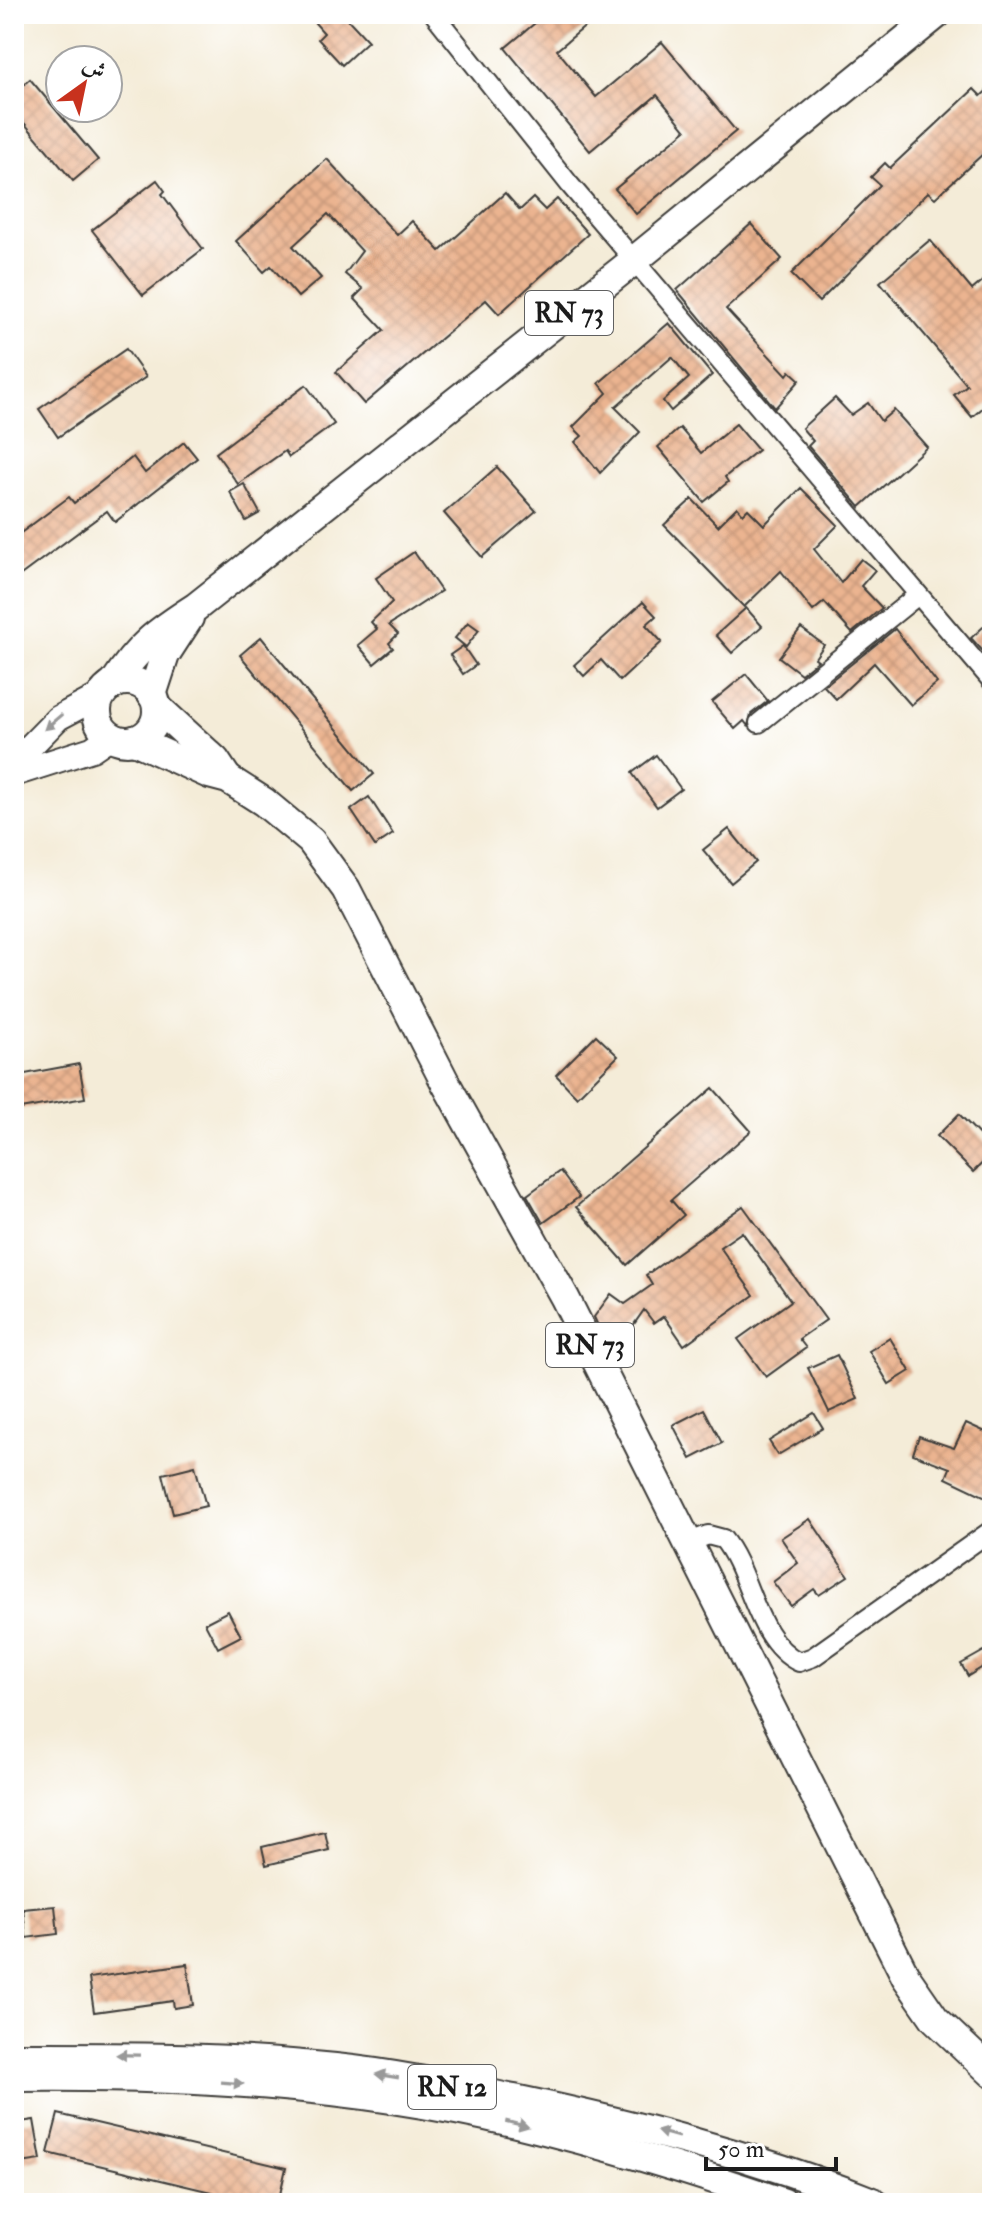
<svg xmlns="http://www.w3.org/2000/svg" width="1006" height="2217" font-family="'IM FELL Double Pica',Amiri,serif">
  <defs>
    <pattern id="building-cross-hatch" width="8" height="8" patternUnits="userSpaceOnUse" patternTransform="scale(2)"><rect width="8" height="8" fill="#ebb490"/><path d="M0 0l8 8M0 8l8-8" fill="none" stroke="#c99a7c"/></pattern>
  </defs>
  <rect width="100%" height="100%" fill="#fff"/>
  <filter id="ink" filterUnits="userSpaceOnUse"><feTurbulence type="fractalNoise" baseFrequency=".0125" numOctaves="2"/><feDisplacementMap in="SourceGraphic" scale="16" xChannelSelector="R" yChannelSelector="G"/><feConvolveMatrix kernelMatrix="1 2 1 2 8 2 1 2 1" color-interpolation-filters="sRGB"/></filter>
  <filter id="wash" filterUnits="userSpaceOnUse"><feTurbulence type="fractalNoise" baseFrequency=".006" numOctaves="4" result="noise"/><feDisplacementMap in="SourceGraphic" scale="32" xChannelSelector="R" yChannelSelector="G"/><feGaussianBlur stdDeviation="1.8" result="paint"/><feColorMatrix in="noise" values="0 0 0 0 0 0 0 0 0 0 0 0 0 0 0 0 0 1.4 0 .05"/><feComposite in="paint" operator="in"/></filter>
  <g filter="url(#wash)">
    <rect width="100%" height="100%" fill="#f4ecd8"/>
    <g id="blocks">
      <g fill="url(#building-cross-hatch)">
        <polygon points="307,14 343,14 368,41 342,65 318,39 324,33"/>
        <polygon points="546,14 600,14 557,50 596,97 662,42 736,131 636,214 615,189 686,130 657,95 590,151 505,48"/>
        <polygon points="30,79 98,160 73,181 14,111 14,93"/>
        <polygon points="992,86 992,163 983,154 935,198 928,192 819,302 791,274 880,185 871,177 885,163 890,168 974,89 981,96"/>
        <polygon points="327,159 397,235 412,221 440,251 505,193 520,210 533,198 545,210 557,199 588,234 499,314 486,300 364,404 336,372 384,330 354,298 363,289 345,274 362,251 328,214 293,246 321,278 298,297 271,266 264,272 236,241"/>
        <polygon points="157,180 165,191 162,194 203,249 143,295 92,230"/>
        <polygon points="751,224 782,259 726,309 787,375 790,371 800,380 775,408 677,290"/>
        <polygon points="930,240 972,290 992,273 992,400 972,417 954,395 967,385 880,282"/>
        <polygon points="669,323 712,375 671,411 663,401 689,378 672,357 615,407 640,432 600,473 575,442 582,436 573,427 607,393 599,383"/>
        <polygon points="126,349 146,377 58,437 39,409"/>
        <polygon points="306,385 334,424 289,457 285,451 238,484 216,453"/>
        <polygon points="835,398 851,415 868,403 881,421 894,410 927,447 860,507 808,446 813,441 802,428"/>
        <polygon points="736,424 758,450 725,477 728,482 704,502 658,447 680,428 701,453"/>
        <polygon points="184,442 197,458 115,522 107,511 14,580 14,538 69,497 74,503 133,457 145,473"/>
        <polygon points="497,467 536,511 482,557 444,513"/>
        <polygon points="244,484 260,513 246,521 230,492"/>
        <polygon points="801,488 838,525 814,549 841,583 861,559 875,570 861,586 882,608 852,633 824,602 813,611 781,571 744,607 664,525 692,499 718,526 737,507 743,514 748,509 764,525"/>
        <polygon points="414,552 441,591 389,625 398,634 389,643 393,648 374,664 358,645 377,629 371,622 392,602 376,578"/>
        <polygon points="643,602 656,616 646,625 662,642 620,681 601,660 584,676 574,665"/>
        <polygon points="746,608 762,626 732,653 716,635"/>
        <polygon points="992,619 992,661 971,638"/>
        <polygon points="468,622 479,630 466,647 455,638"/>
        <polygon points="801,628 824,645 815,658 818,660 801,674 779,657"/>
        <polygon points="895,629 937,683 911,705 874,663 836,699 824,686"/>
        <polygon points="261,637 374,774 353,791 240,655"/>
        <polygon points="463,646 476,665 463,674 450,655"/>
        <polygon points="746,674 768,701 751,714 748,726 744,721 735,729 712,702"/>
        <polygon points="656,755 681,789 657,807 632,773"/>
        <polygon points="369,797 393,834 375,846 351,810"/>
        <polygon points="729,829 756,862 731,883 703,850"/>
        <polygon points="596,1035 618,1056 577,1097 556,1075"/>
        <polygon points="79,1064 85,1098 14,1110 14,1076"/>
        <polygon points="713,1088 751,1131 671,1200 684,1215 627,1265 576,1207"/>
        <polygon points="959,1114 992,1148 992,1154 973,1172 937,1136"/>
        <polygon points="560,1171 579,1197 543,1223 527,1195"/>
        <polygon points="743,1206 826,1320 799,1339 806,1348 766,1377 738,1339 791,1301 742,1232 720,1247 754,1295 684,1345 664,1316 654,1323 644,1310 625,1337 614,1329 609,1336 599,1328 594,1317 611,1294 625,1304 652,1285 646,1275"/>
        <polygon points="890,1338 910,1371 889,1384 869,1351"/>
        <polygon points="837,1355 858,1399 829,1412 808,1368"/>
        <polygon points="704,1409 722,1443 691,1459 673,1425"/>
        <polygon points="814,1413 823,1428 778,1455 769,1441"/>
        <polygon points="966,1423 992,1435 992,1500 946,1478 950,1468 913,1454 919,1436 954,1448"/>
        <polygon points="195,1466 206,1506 173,1514 163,1474"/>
        <polygon points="810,1519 848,1576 819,1595 814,1589 791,1606 773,1582 798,1563 781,1538"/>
        <polygon points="228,1611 241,1636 218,1648 205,1623"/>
        <polygon points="984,1651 991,1662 968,1676 961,1664"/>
        <polygon points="325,1832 329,1850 266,1865 262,1847"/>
        <polygon points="55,1906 58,1934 26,1938 23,1909"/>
        <polygon points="187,1964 193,2005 174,2008 173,2001 94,2012 89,1978"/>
        <polygon points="58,2114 286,2168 278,2203 257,2203 48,2153"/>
        <polygon points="34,2120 41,2160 14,2164 14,2123"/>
      </g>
    </g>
  </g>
  <g filter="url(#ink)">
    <use href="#blocks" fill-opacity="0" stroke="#3c3b38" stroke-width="2"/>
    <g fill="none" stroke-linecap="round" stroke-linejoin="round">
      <g stroke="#3c3b38" stroke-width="22">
        <g id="minor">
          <polyline points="434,14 570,185 992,681"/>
          <polyline points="759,723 918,595"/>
          <path d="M690,1542L708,1535L723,1539C751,1573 755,1641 799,1662L813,1657L992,1530"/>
        </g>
      </g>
      <g stroke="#3c3b38" stroke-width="28">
        <g id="secondary">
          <polyline points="14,763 58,718 103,694"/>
          <polyline points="14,774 92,749 111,736"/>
        </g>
      </g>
      <g stroke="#3c3b38" stroke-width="32">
        <g id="primary">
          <circle cx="127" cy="711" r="30"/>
          <path d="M113,685C139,645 157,632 196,607L636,259L937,14"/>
          <polyline points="152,695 165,655 189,618"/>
          <polyline points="157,707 215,760 227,778"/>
          <polyline points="134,740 209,774 228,779 264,802 311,841 346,889 445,1082 565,1298 906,1977 935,2019 992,2073"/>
        </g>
      </g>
      <g stroke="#3c3b38" stroke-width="32">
        <g id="trunk">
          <path d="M14,2057C122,2057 228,2056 335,2068C395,2074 455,2087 514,2099C638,2125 757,2156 875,2203"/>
          <path d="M14,2077C180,2075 353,2084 516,2123C607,2145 696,2172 784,2203"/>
        </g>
      </g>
      <use href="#minor" stroke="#fff" stroke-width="18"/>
      <use href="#secondary" stroke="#fff" stroke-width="24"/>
      <use href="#primary" stroke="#fff" stroke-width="28"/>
      <use href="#trunk" stroke="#fff" stroke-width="28"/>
    </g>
    <defs><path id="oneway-solid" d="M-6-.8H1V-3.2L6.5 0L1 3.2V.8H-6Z" transform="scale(2)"/></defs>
    <g fill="#999">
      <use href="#oneway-solid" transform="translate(53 722) rotate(139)"/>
      <use href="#oneway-solid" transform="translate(128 2055) rotate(-179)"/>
      <use href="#oneway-solid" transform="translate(387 2076) rotate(-171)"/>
      <use href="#oneway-solid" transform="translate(232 2083) rotate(4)"/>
      <use href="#oneway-solid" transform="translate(517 2124) rotate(14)"/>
      <use href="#oneway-solid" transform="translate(668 2134) rotate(-165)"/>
    </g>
  </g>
  <g text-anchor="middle" stroke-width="6" stroke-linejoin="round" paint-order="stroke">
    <g fill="#fff" stroke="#606060" stroke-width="2">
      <rect x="525" y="291" width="88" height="44" rx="6"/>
      <rect x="546" y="1323" width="88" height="44" rx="6"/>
      <rect x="408" y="2065" width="88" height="44" rx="6"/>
    </g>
    <g font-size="26" font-weight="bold" fill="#1c1c1c">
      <text x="569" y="322">RN 73</text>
      <text x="590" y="1354">RN 73</text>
      <text x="452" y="2096">RN 12</text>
    </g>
  </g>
  <rect width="1006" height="2217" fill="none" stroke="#fff" stroke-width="48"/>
  <g transform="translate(84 84) rotate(33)"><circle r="38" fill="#ffffff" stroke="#a4a4a4" stroke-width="2"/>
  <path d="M0-6L14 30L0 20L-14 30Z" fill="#c8321e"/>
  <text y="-12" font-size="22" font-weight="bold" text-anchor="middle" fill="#1c1c1c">ش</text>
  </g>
  <path d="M706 2157v12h130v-12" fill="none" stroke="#1c1c1c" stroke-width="4"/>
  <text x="718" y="2157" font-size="24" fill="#1c1c1c" stroke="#ffffff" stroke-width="6" paint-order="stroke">50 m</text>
</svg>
